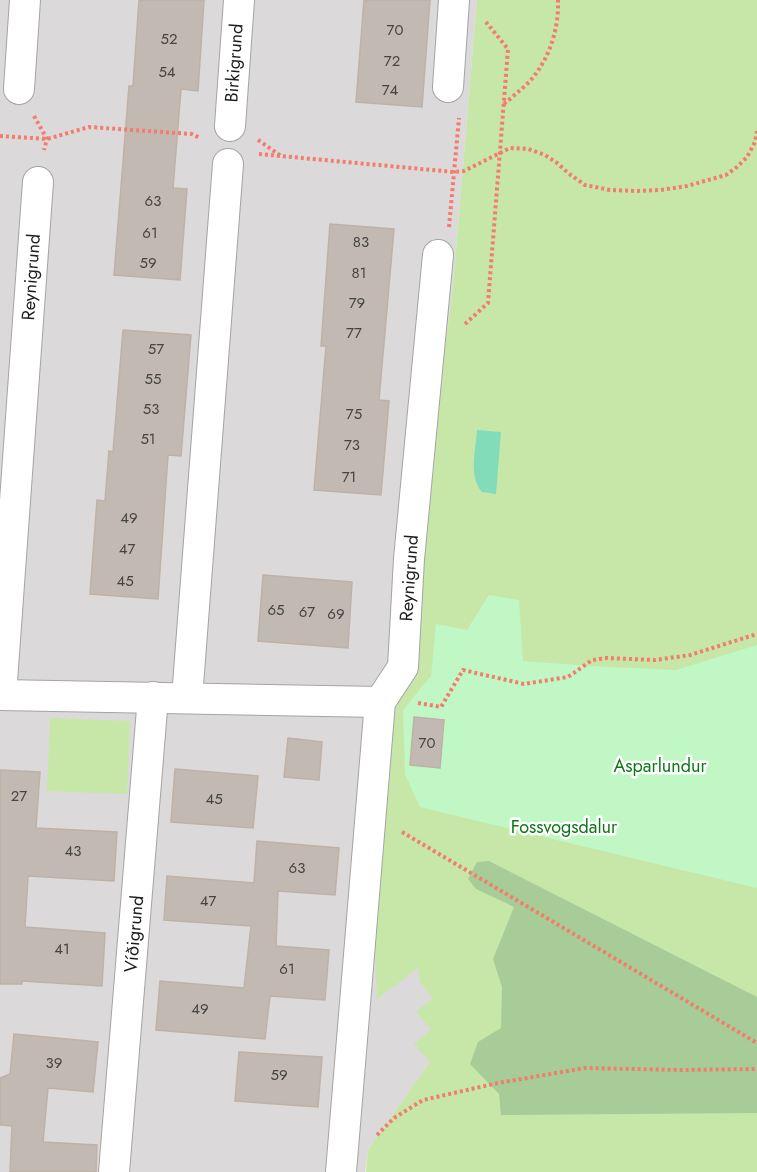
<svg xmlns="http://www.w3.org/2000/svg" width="757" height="1172" font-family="Jost,sans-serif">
  <rect width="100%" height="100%" fill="#eeeae2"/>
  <polygon fill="#dbd9d9" points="0,0 477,0 453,286 407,638 377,998 418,967 421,982 434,998 430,1062 368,1150 365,1172 0,1172"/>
  <g fill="#c7e7a9">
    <polygon points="477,0 757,0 757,1172 366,1172 368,1150 430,1062 414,1044 431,1029 416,1012 433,998 420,982 418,968 377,999 371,820 407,638 453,286"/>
    <polygon points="50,718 130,721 127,794 47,791"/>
  </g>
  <polygon fill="#a7cc98" points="489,861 757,997 757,1113 501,1115 499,1094 470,1064 478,1042 501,1028 502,987 493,959 514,907 476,889 468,879 477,862"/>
  <polygon fill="#c0f7c4" points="489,595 519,600 523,661 590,666 676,670 757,645 757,888 420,807 405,774 403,710 431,676 436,624 467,630"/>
  <path fill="#82dbb9" d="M477,430L501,432L496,494L482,492C468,476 476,449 477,430Z"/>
  <g fill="#c2bab2" stroke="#bfb1a5" stroke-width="1.5">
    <polygon points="139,0 204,0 198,91 181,89 173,188 187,189 180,280 114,275 129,86 133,86"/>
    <polygon points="364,0 430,0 422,107 356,102"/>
    <polygon points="330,224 394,229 379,400 389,401 381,495 314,490 326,346 321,346"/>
    <polygon points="123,330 191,335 181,456 168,455 158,599 90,594 97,500 105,501 109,451 113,452"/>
    <polygon points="263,575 352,582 348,648 258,641"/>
    <polygon points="414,717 444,720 440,768 410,765"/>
    <polygon points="288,738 322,742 319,780 284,777"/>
    <polygon points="175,769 258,776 253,828 171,822"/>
    <polygon points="0,770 40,772 36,828 117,832 114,881 28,876 25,927 105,933 102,986 22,981 22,984 0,984"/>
    <polygon points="257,841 339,848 335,895 278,891 276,946 329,950 325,1000 270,996 265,1039 156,1030 160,981 244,988 251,926 164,920 167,876 254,883"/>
    <polygon points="14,1034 98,1042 93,1092 48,1088 43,1142 97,1145 96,1172 10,1172 12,1126 0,1125 0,1078 10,1074"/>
    <polygon points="239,1052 322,1057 318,1107 235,1101"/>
  </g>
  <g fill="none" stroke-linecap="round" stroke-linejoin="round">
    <g stroke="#a4a4a4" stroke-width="32">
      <g id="street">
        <polyline points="448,87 454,0"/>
        <polyline points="19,89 25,0"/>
        <polyline points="230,126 239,0"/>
        <polyline points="0,695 380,702"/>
        <polyline points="1,695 38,182"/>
        <polyline points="187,698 228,164"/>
        <polyline points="114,1172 153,697"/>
        <polyline points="341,1172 380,702 403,667 409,559 438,255"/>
      </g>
    </g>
    <g stroke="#f57b6c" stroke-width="4" stroke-dasharray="3 3" stroke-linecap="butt">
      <path d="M504,104C512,97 521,90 529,82C549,60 559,30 558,0"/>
      <polyline points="34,116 47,139 44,150"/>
      <polyline points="0,136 47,139 89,127 192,134 200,138"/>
      <polyline points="258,140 281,156"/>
      <polyline points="259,154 454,172 464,171 510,148 528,149 545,155 557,163 568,173 585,185 610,190 636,191 661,190 687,186 726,175 737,167 747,157 755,142 757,131"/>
      <polyline points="449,227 459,118"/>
      <polyline points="465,324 488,303 508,49 486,22"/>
      <polyline points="418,703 441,707 463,670 524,684 568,677 592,660 607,658 655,660 690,655 757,634"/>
      <polyline points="402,832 757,1043"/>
      <polyline points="377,1135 394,1118 423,1100 498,1083 585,1068 681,1070 757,1069"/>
    </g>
    <use href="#street" stroke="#fff" stroke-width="30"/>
  </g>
  <g text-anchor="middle" stroke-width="5" stroke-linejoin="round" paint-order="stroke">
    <g font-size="15" fill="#464442">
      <text x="395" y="35">70</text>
      <text x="169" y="44">52</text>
      <text x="392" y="66">72</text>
      <text x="167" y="77">54</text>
      <text x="390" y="95">74</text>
      <text x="153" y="206">63</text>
      <text x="150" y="238">61</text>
      <text x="361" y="247">83</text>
      <text x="148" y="268">59</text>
      <text x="359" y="278">81</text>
      <text x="357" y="308">79</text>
      <text x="354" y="338">77</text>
      <text x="156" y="354">57</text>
      <text x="153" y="384">55</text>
      <text x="151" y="414">53</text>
      <text x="354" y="419">75</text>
      <text x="148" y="444">51</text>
      <text x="352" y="450">73</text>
      <text x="349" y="482">71</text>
      <text x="129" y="523">49</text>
      <text x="127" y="554">47</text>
      <text x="125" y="586">45</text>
      <text x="276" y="615">65</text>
      <text x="307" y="617">67</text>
      <text x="336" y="619">69</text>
      <text x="427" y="748">70</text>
      <text x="19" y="801">27</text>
      <text x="214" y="804">45</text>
      <text x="73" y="856">43</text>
      <text x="297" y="873">63</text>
      <text x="208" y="906">47</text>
      <text x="62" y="954">41</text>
      <text x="287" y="974">61</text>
      <text x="200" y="1014">49</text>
      <text x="54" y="1068">39</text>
      <text x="279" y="1080">59</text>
    </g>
    <g font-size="18" fill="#1d1d1d" stroke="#fff">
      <text transform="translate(234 63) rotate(-86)" y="6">Birkigrund</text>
      <text transform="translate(31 277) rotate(-86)" y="6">Reynigrund</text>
      <text transform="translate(409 578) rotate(-86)" y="6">Reynigrund</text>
      <text transform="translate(134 934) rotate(-85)" y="6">Víðigrund</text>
    </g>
    <g font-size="18" fill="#0f7718" stroke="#fff">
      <text x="660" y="772">Asparlundur</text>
      <text x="564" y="833">Fossvogsdalur</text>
    </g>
  </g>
</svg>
